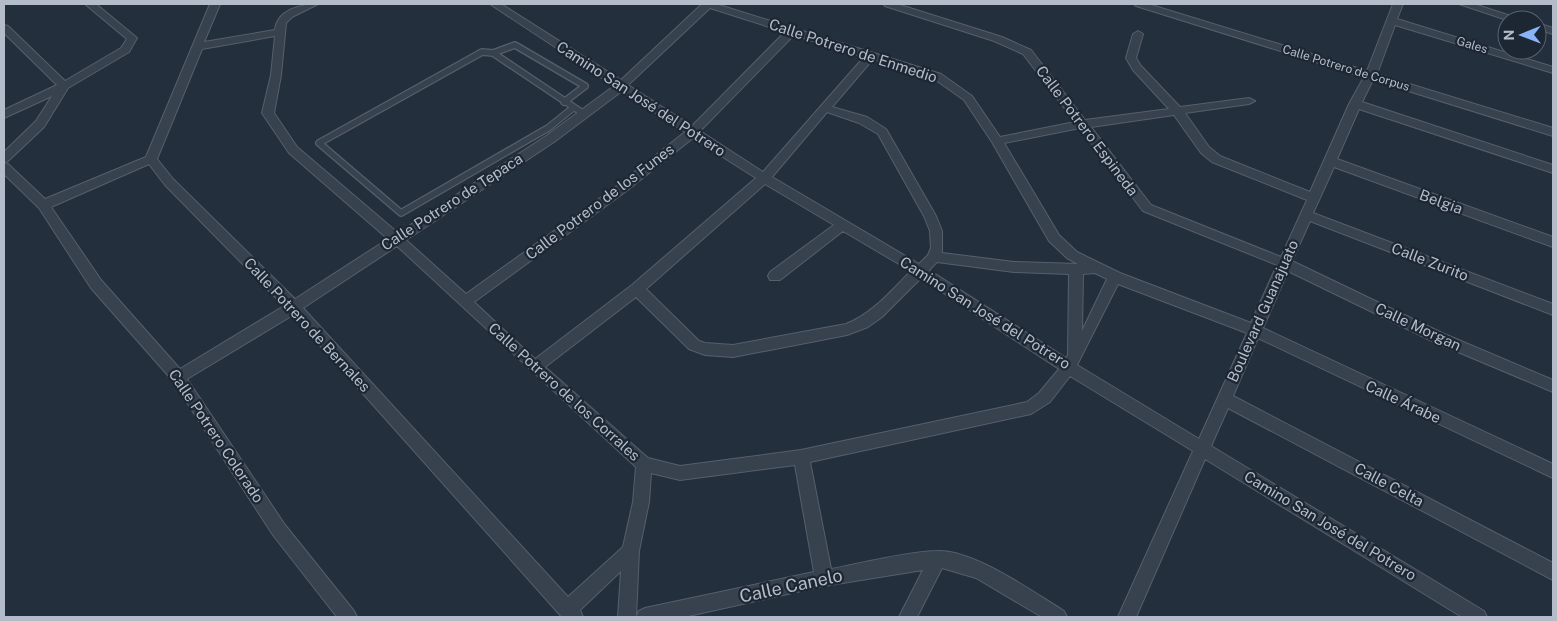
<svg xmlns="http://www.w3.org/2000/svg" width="1557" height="621" font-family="'Public Sans',sans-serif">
  <rect width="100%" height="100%" fill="#242f3e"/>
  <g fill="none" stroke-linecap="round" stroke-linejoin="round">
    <g stroke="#565f6c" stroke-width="8">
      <g id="lane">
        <polyline points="493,53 515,45 585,86 564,102"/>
        <polyline points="573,108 548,128 401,213 319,143 482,52 493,53 584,114"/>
      </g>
    </g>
    <g stroke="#565f6c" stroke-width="2">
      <g id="street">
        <polygon points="85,4 96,4 137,38 129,52 68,88 44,127 8,161 4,162 4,152 36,121 52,96 4,118 4,110 57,85 4,33 4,25 8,26 65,81 121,48 127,39"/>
        <path d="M210,4H220L204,42L275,30C277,10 301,4 318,4L292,17L286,23L281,75L274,113L297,147L398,233L546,136L614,86L490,4H501L621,80L702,4H716L941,74L972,96L1000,137L1075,122L1023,54L994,41L885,6L883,4H897L1002,37L1031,50L1085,120L1169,109L1133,70L1126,58L1133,34L1138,31L1143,34L1136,58L1141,66L1180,107L1249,98L1255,101L1249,104L1185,113L1209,147L1220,156L1310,192L1349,104L1364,77L1136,6L1134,4H1148L1367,71L1393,4H1403L1397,19L1553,67V73L1395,25L1377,74L1553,128V136L1373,80L1362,102L1553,165V173L1359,109L1337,159L1553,237V247L1334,167L1313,213L1553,304V315L1310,221L1292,261L1442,333L1553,380V392L1432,341L1288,271L1263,328L1553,464V478L1258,338L1233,396L1553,563V580L1228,408L1211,446L1484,611L1487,617H1462L1205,459L1136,617H1118L1193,451L1070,376L1050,402L1031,414L810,462L831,569C863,563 905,552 937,551C973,549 1033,592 1064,611L1067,617H1042L976,578L942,568L917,617H899L923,570L824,586L684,617H636L639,611L645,608L814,572L795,465L680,480L651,473L649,502L639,551L636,617H618L621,571L580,610L583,617H562L293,315L187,379L285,525L354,611L357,617H337L273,535L173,381L91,288L39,208L4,174V163L8,164L45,199L146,157ZM710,8L785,32L692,126L628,85ZM794,35L864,57L763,172L700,131ZM275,36L271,75L262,113L289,153L388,239L295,299L173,179L157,159L202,49ZM873,59L933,78L964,100L992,142L1049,241L1067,258L1078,264L1014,262L942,253V231L936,216L886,129L867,117L832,107ZM622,91L685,132L617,186L466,294L406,240L554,142ZM827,112L859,123L878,134L924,216L930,231L931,248L928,255L919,264L772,177ZM1174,115L1201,153L1212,162L1307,200L1281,257L1151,205L1091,127ZM1080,128L1143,211L1277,265L1251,323L1120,273L1077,252L1059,235L1004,143ZM693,138L756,178L632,285L535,359L474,302L625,192ZM149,164L165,185L284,306L180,369L101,280L51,207ZM765,184L834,225L770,272L768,276L770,280H780L843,231L911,271C891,291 872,314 846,324L733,345L705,343L699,341L646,289ZM397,246L636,467L633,502L623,547L568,597L303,308ZM937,262L1014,272L1069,274L1068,355L1066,358L929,270ZM1095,273L1107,279L1082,331L1083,274ZM921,278L1059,369L1039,393L1027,402L801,450L680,466L648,458L545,367L636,297L689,349L705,355L733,357L847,335L868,327L882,317ZM1118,284L1247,333L1199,439L1077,365Z"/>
        <polygon points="1459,4 1474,4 1523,20 1507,20"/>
        <polygon points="1537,23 1553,28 1553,34 1537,29"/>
      </g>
    </g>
    <use href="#lane" stroke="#38414e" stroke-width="5.5"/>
    <use href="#street" fill="#38414e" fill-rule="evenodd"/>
  </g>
  <g text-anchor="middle" stroke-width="4.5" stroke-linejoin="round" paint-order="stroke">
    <g font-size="12" fill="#b4bcc9" stroke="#1d2633">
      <text transform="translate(1472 45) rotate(17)" y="4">Gales</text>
      <text transform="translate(1346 68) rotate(17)" y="4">Calle Potrero de Corpus</text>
    </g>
    <g font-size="15" fill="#b4bcc9" stroke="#1d2633">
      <text transform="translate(853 51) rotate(18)" y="5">Calle Potrero de Enmedio</text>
      <text transform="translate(641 99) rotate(33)" y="5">Camino San José del Potrero</text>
      <text transform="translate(1087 131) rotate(53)" y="5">Calle Potrero Espineda</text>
      <text transform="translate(452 202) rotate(-33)" y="5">Calle Potrero de Tepaca</text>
      <text transform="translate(600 202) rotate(-37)" y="5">Calle Potrero de los Funes</text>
      <text transform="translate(1441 202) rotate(20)" y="5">Belgia</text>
      <text transform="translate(1430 262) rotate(21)" y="5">Calle Zurito</text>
      <text transform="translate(1263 311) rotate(-66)" y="5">Boulevard Guanajuato</text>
      <text transform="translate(985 313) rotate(32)" y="5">Camino San José del Potrero</text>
      <text transform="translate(307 325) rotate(47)" y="5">Calle Potrero de Bernales</text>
      <text transform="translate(1418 327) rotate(25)" y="5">Calle Morgan</text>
      <text transform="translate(564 392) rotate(42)" y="5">Calle Potrero de los Corrales</text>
      <text transform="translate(1403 402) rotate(25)" y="5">Calle Árabe</text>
      <text transform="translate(216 436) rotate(56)" y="5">Calle Potrero Colorado</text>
      <text transform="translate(1389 485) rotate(28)" y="5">Calle Celta</text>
      <text transform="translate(1330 526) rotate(31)" y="5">Camino San José del Potrero</text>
    </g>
    <g font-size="18" fill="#b4bcc9" stroke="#1d2633">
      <text transform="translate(791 586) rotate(-12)" y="6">Calle Canelo</text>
    </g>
  </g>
  <rect width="1557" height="621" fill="none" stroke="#b4bcc9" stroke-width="10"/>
  <g transform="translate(1522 35) rotate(269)"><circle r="24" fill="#1d2633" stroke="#59626f"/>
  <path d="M0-4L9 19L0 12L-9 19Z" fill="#8ab4f8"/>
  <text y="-8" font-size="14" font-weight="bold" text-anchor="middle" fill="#b4bcc9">N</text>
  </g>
</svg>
